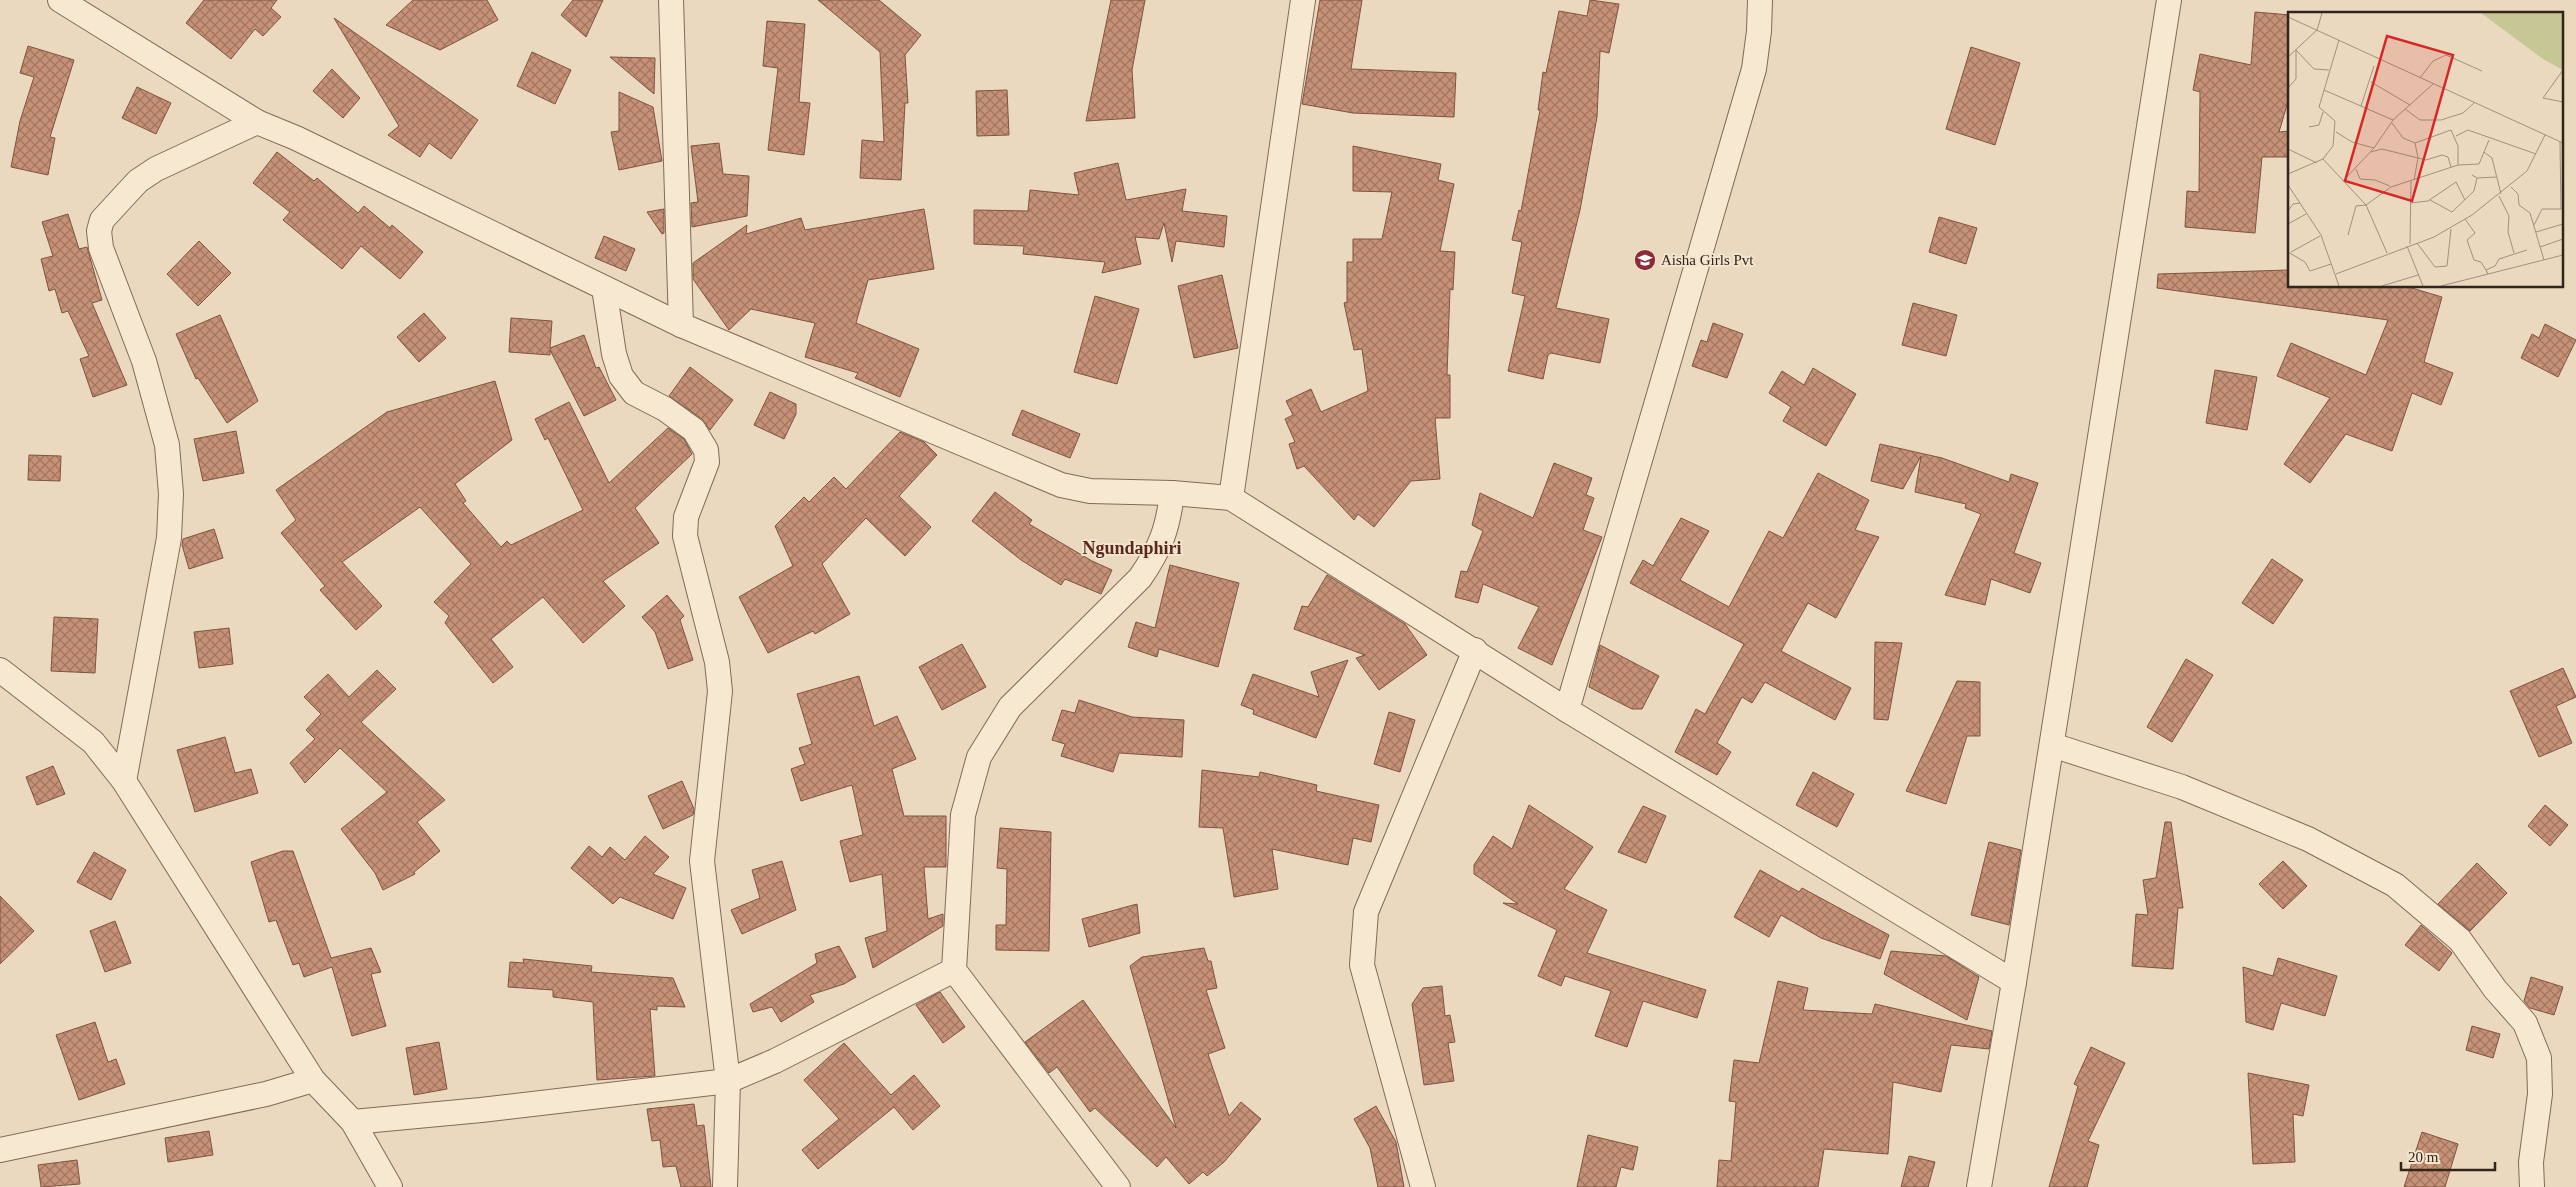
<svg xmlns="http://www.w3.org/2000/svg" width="2576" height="1187" font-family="Georgia,serif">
  <defs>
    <pattern id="building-cross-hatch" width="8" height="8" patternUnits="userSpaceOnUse" patternTransform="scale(1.25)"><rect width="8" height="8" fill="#c69177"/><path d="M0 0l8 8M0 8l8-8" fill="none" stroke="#a17661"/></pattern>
  </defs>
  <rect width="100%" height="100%" fill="#ead9bf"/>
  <g fill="url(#building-cross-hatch)" stroke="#7f5340">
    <polygon points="204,0 277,0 271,8 281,17 263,36 255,29 231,59 186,23"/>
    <polygon points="413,0 487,0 498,20 440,50 386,25"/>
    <polygon points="573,0 603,0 586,37 561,15"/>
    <polygon points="818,0 879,0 921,35 905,55 908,103 905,103 901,180 860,178 862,140 884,142 880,52"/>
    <polygon points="1111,0 1145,0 1132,70 1135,118 1086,121"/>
    <polygon points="1320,0 1362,0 1351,69 1456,73 1454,117 1353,113 1302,104"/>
    <polygon points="1590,0 1619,4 1609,53 1600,51 1597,117 1580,210 1556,308 1609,319 1600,363 1551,353 1548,355 1543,379 1508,371 1525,296 1512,293 1522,242 1512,240 1519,210 1521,211 1540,110 1538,110 1543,72 1546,73 1559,11 1587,16"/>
    <polygon points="2255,12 2290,15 2290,95 2279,132 2290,131 2290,157 2262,157 2255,233 2185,227 2187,191 2199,192 2200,92 2193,90 2200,54 2251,65"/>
    <polygon points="334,18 478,120 451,159 429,143 420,157 388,135 399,126"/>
    <polygon points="767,21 805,24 799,102 810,103 804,155 768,150 778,68 763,66"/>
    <polygon points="28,46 74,60 50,137 55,138 48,175 11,167 20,121 34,77 20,73"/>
    <polygon points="1971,47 2020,63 1995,145 1946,129"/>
    <polygon points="532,52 571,70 555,104 517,86"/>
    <polygon points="610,57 655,58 654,94"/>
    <polygon points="332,69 360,98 343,118 313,91"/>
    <polygon points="137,87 171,103 156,134 122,118"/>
    <polygon points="1007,90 1009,135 977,136 976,91"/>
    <polygon points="619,92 653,107 662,161 619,170 611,132 619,131"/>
    <polygon points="719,143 723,174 749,176 747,216 692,227 691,203 698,202 691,146"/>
    <polygon points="1353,146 1441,164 1438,180 1454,184 1440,251 1455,252 1453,290 1450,289 1447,375 1450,375 1450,418 1435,418 1440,479 1411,481 1374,527 1358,514 1354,520 1304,466 1297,469 1289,444 1295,442 1285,419 1293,415 1286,401 1311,389 1321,412 1368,391 1362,349 1354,350 1344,303 1347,302 1347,262 1353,262 1353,239 1382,239 1392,192 1353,191"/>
    <polygon points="277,152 314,181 317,178 358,213 364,206 390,228 392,225 423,252 400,279 361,246 342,269 283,220 290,212 253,183"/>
    <polygon points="1118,163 1126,200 1186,189 1182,211 1227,216 1224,247 1176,241 1172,262 1164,223 1159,239 1135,237 1141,264 1102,273 1105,262 1023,254 1024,246 974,244 974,210 1028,211 1030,190 1079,195 1074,173"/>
    <polygon points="664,209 664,233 662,234 647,212"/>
    <polygon points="924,209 934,269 868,280 856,323 919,349 900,397 855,378 858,373 805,357 815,323 751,309 729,330 693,279 693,263 747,225 746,234 801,218 805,230"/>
    <polygon points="68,214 79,249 87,247 102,300 92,303 127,385 93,397 80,359 89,356 68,311 62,313 55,289 49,291 41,259 53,256 42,222"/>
    <polygon points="1939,217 1977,228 1966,264 1929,252"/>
    <polygon points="604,236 635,249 626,271 595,258"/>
    <polygon points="199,241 231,273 198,306 167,274"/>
    <polygon points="2290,270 2290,286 2405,286 2442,297 2424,362 2453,373 2441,405 2412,393 2392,451 2346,434 2310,483 2284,464 2330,398 2277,376 2291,343 2366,375 2388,320 2157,288 2158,274"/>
    <polygon points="1222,275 1238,348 1194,358 1178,286"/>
    <polygon points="1095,296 1139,309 1117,384 1074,372"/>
    <polygon points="1913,303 1957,315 1946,356 1902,345"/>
    <polygon points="424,313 446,338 419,362 397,337"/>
    <polygon points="220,315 258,401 227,423 198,378 196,379 176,334"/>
    <polygon points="511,318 552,321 550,348 584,335 596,368 599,367 616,400 584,416 550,350 550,355 509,352"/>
    <polygon points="1713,323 1743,334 1727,378 1692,366 1701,340 1707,342"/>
    <polygon points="2545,324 2576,340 2558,377 2521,358 2532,334 2539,338"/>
    <polygon points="690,367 733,400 710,430 702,419 669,396"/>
    <polygon points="1813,368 1856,394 1826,446 1783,421 1791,407 1769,393 1782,371 1804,385"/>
    <polygon points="2215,370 2257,377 2247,430 2206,423"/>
    <polygon points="495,381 512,440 455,484 466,501 463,503 501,547 507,541 511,545 583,510 548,438 545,440 535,419 569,402 609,483 668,428 684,439 692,454 635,508 659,543 603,581 625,606 583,643 543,597 491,639 513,667 493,683 445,623 449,616 434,602 471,564 420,507 342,562 382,606 356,630 320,590 325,586 281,533 296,520 276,490 387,412"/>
    <polygon points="770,392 796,404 796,414 784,439 754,425"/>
    <polygon points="1022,410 1080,434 1070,458 1012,435"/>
    <polygon points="236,431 244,473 203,481 194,439"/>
    <polygon points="900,432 924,442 937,455 899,496 931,527 905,556 866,518 822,564 850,614 815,634 813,631 768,653 739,597 793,566 775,526 804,497 809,502 834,477 846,489"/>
    <polygon points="1880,444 1942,458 2009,482 2011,474 2038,483 2014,553 2041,563 2030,593 1991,579 1985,605 1945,595 1981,514 1965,508 1966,504 1915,492 1921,456 1903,489 1871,481"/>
    <polygon points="29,455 61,456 60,481 28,480"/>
    <polygon points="1554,463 1592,478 1586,495 1594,498 1583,530 1602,537 1552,665 1518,648 1539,607 1483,584 1478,603 1455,597 1461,571 1467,572 1483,531 1472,525 1480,493 1533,518"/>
    <polygon points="1818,473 1869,500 1855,530 1879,537 1836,618 1808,603 1781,651 1851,688 1835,720 1765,682 1752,703 1742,697 1717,743 1731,752 1717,775 1675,752 1696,709 1705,714 1744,644 1630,583 1643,560 1653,566 1681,518 1709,531 1680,580 1729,607 1769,531 1783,538"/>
    <polygon points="995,492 1032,520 1029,524 1092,561 1112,570 1101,594 1065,579 1061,585 1021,560 972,521"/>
    <polygon points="214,529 223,558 189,569 182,545 183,539"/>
    <polygon points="2272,559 2303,580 2273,624 2242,603"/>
    <polygon points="1170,565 1239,583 1218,667 1159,649 1157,657 1128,647 1136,622 1155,628"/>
    <polygon points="1327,575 1405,624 1427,655 1379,690 1356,658 1365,655 1294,629 1302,606 1308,607"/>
    <polygon points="667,595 684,616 680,620 693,660 668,669 655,632 642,617"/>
    <polygon points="54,617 98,619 95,673 51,671"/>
    <polygon points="229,628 233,664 199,668 194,632"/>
    <polygon points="1875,642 1902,643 1888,720 1874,719"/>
    <polygon points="962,644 986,687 942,710 919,667"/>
    <polygon points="1600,645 1659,676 1642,709 1632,709 1589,687"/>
    <polygon points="2186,659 2213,675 2172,742 2147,727"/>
    <polygon points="1348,660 1316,738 1253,714 1254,710 1241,705 1253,674 1319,697 1311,672"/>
    <polygon points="2563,668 2576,697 2556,706 2572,743 2539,757 2510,691"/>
    <polygon points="377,670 396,689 361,722 445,800 417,822 440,851 414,872 415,874 383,890 375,873 341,829 387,792 340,748 305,783 290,763 315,739 306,730 321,714 304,697 328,674 349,697"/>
    <polygon points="859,676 874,726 897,716 916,759 892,769 904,816 946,816 946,867 924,867 928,919 943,914 943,926 873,968 865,938 887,931 882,874 850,882 840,841 863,835 852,785 801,801 791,769 805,764 799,748 812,744 797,694"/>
    <polygon points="1957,681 1980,682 1980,736 1967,736 1946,804 1906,791"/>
    <polygon points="1079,700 1132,717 1184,720 1182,757 1119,753 1113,772 1061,756 1065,744 1052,740 1062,710 1075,713"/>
    <polygon points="1389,712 1415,720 1400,772 1374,764"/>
    <polygon points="225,737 235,773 251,769 258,793 195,812 177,750"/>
    <polygon points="53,766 65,794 37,805 26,777"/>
    <polygon points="1202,770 1259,777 1260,772 1317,785 1316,791 1379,805 1371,842 1353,838 1348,865 1272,849 1278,889 1234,897 1223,828 1199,827"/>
    <polygon points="1813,772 1854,794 1837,827 1796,805"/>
    <polygon points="682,781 694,809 693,815 663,829 648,796"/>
    <polygon points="1529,805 1593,847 1564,889 1607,910 1587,953 1706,990 1697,1018 1643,1001 1627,1047 1595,1036 1611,991 1565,976 1561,986 1538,976 1557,930 1503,903 1518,904 1474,874 1474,865 1493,836 1512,849"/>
    <polygon points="2545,805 2568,825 2550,846 2528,826"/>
    <polygon points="1643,806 1666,816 1646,863 1618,852"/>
    <polygon points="2165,822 2171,822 2183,908 2178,908 2173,969 2132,966 2136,914 2148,915 2143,880 2156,878"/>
    <polygon points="1000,828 1051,832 1049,951 996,950 996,925 1006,925 1007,869 997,868"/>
    <polygon points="645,836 669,857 653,874 686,888 673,919 620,897 613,904 571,868 589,846 602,857 610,847 625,860"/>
    <polygon points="1989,842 2021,850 2009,925 1971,915"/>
    <polygon points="283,851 293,851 331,958 371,948 381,972 371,974 386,1026 352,1036 332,967 304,977 299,963 293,965 276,920 269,922 251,862"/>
    <polygon points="94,852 126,870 111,900 77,882"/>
    <polygon points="782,861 796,910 742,934 731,910 760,898 752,870"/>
    <polygon points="2283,861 2307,886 2283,909 2259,884"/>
    <polygon points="2477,863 2507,893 2470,931 2438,904"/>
    <polygon points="1760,870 1799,892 1802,888 1889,935 1880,959 1821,938 1781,915 1769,937 1734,917"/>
    <polygon points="0,896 34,931 0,964"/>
    <polygon points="1137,904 1140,933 1089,947 1082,919"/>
    <polygon points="115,921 131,963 105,972 90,931"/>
    <polygon points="2421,925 2452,953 2439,971 2405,945"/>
    <polygon points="839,946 856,977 844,984 810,995 814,1002 781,1022 772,1007 753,1012 750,1004 817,963 815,954"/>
    <polygon points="1204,948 1208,961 1211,961 1217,988 1206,990 1225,1048 1208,1054 1229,1116 1241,1102 1261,1119 1224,1162 1207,1176 1203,1172 1189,1184 1166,1157 1157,1167 1095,1108 1090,1112 1057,1067 1049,1073 1025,1042 1083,1000 1176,1128 1130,966 1142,957"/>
    <polygon points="1891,951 1946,956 1979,977 1967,1020 1884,974"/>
    <polygon points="2278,958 2337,976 2325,1016 2281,1003 2273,1030 2246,1022 2243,967 2273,976"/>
    <polygon points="523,959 592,966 591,972 673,978 685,1007 657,1006 657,1010 650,1009 655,1076 597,1080 593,1002 553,997 553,990 508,987 510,962 524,963"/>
    <polygon points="2531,977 2563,987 2554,1015 2530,1008 2524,1001"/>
    <polygon points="1778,981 1808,988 1803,1010 1872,1014 1875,1004 1992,1031 1989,1049 1951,1045 1941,1092 1893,1082 1888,1154 1824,1149 1818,1187 1717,1187 1719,1160 1731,1161 1736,1102 1729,1101 1734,1060 1759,1063"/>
    <polygon points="1442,986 1445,1016 1450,1015 1455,1042 1448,1043 1454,1081 1424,1085 1412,1004 1423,988"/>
    <polygon points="940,992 965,1027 943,1043 916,1005"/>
    <polygon points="95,1022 108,1062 116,1059 125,1084 79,1100 56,1035"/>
    <polygon points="2472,1026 2500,1034 2493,1058 2466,1050"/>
    <polygon points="439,1042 447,1089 414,1095 406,1048"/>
    <polygon points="844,1043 891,1095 914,1075 940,1106 913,1130 894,1107 818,1169 802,1150 839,1119 804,1080"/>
    <polygon points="2091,1047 2125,1063 2088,1141 2099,1145 2087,1187 2049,1187 2078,1086 2074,1084"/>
    <polygon points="2248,1073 2309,1085 2303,1116 2293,1114 2295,1162 2253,1164"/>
    <polygon points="694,1104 697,1126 704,1125 711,1187 681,1187 676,1166 663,1167 660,1140 652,1141 647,1109"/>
    <polygon points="1376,1106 1396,1142 1404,1187 1378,1187 1370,1148 1354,1119"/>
    <polygon points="209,1131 213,1155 168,1162 165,1138"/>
    <polygon points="2422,1132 2458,1144 2445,1187 2404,1187"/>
    <polygon points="1588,1135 1638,1147 1633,1170 1621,1167 1616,1187 1577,1187"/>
    <polygon points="1909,1156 1935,1162 1928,1187 1901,1187"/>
    <polygon points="77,1160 80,1184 41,1187 38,1165"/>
  </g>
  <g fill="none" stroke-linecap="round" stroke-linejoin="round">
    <g stroke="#816b58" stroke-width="26">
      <g id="minor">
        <polyline points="60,0 257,122 296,138 681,325 1061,485 1090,491 1172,493 1231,498 1567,710 2014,982"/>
        <polyline points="671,0 681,325"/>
        <polyline points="604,288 614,354 621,376 634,393 665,409 694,430 706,450 707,462 686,517 685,536 717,662 720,691 702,861 728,1081 725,1187"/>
        <polyline points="1231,498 1303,0"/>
        <polyline points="0,670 93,742 124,781 313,1080 353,1122 390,1187"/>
        <polyline points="1567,710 1754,69 1759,31 1760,0"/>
        <polyline points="2052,745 2182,787 2308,839 2395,885 2460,940 2495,989 2525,1023 2539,1058 2540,1094 2531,1162 2532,1187"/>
        <polyline points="124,781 169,538 171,494 167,445 144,361 101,248 99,231 102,220 138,181 156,169 257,122"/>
        <polyline points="353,1122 481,1110 728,1081 775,1061 954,970"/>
        <polyline points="0,1150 266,1094 313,1080"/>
        <path d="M1118,1187L954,970L963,815L979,757L1010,707L1140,578C1160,549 1168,529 1172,493"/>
        <polyline points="1423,1187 1362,965 1366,912 1475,650"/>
        <polyline points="1979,1187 2014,982 2169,0"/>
      </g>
    </g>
    <use href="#minor" stroke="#f6e8d1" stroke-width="24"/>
  </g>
  <defs>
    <g id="school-disc" transform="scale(1.125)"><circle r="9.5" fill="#8c2c36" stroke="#f2e4cd"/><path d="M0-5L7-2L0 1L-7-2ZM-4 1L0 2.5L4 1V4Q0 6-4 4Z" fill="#fff"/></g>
  </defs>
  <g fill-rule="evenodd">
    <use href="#school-disc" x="1645" y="260"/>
  </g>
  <g text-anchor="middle" stroke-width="4" stroke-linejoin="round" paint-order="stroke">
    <g font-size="15" fill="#32251c" stroke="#f2e4cd" text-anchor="start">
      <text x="1661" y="265">Aisha Girls Pvt</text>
    </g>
    <g font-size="18" font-weight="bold" fill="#5b261e" stroke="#f2e4cd">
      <text x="1132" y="554">Ngundaphiri</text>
    </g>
  </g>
  <g transform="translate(2288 12)">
    <rect width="275" height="275" fill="#ead9bf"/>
    <path d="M193,1H275V58L255,47Z" fill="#c6c794"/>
    <path fill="none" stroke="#a0917e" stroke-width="1" d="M0,5L275,131M8,38L26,57L41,58M0,45L29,18L34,1M275,58L255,86L275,90M132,66L145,49L158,43L194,59M83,70L122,93M0,76L8,67V38M36,78L105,108M73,94L86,54M117,97L132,108H153L175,101L186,91M104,111L115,126L127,131L163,118L170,134V153M21,115L31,113L35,100M48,120L64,130L86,136M168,124L180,118L248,142M0,137L29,151M83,140L94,137L138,148L154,143L160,145L163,155M196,140L204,146L213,182M35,147L78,193L99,241M68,157L72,167L87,168L102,174M0,162L35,147L45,134L47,109L31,95L51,28M184,163L189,166L208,165M126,168L130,146L127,131M55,169L86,136L105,108L145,72M0,173L33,223L51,274M223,175L230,182L231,193L242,201L256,248M211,184L221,204L220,220L226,241M142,188L164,200L186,179L189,166M122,191L140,189L168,170L177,188M0,199L5,192L12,191M177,207L187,221L179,228L186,248L193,250L198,258M0,212L18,202M246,213L254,197H273L272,130M248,220L275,212M60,223L68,194L78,193L103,175L170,153L191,152L201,128M129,231L147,255L159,254L163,217M122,232L123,169M119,234L135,274M252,235L275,227M0,240L17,250L22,259L43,252M3,240L32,224M48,262L146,225L184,203L239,159L257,123M200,262L198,258L207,254L211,247L239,238M94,274L130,263M153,274L275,243"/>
    <path fill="#d62828" fill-opacity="0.15" stroke="#d62828" stroke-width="2.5" d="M99,24L165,43L124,189L57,169Z"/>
    <rect width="275" height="275" fill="none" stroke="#32251c" stroke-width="2.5"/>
  </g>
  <path d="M2401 1162v8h94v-8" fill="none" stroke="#32251c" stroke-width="2.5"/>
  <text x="2408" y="1162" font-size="15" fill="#32251c" stroke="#f2e4cd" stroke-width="4" paint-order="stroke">20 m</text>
</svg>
